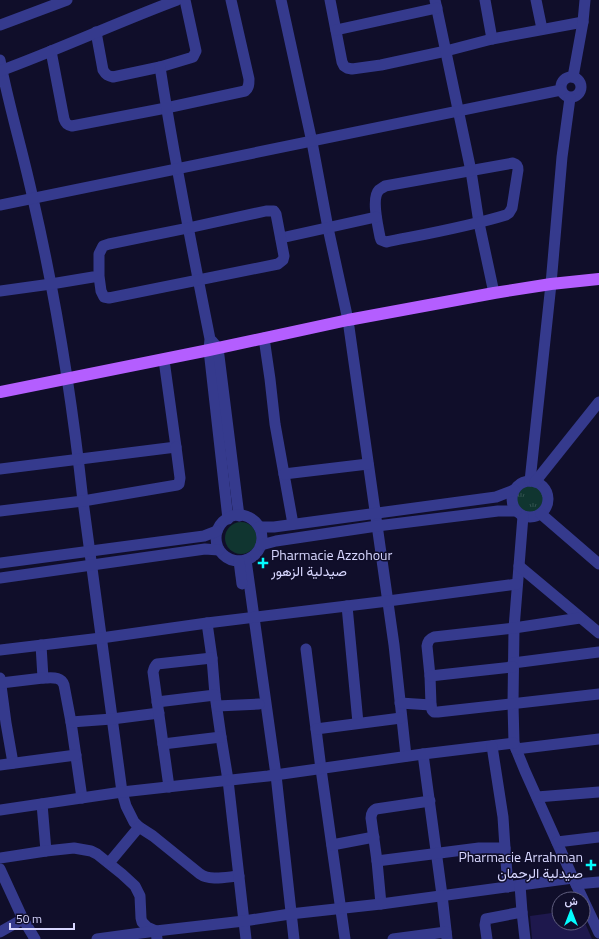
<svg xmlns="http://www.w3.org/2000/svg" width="599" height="939" font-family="'Titillium Web',Vazirmatn,sans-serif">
  <defs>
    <pattern id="park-tufts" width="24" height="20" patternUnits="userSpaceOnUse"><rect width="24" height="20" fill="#103530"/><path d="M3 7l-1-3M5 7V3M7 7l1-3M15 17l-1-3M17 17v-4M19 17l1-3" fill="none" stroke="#32524f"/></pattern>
  </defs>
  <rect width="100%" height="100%" fill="#100e2a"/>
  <circle fill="#103530" cx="241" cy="538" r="16"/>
  <circle fill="url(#park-tufts)" cx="531" cy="499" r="16"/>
  <polygon fill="#1e184d" points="559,912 559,923 585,923 592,939 532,939 530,916"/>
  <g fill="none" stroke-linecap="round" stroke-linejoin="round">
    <g stroke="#353a8d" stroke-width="11">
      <polyline points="281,0 312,142 328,228 348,320 394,645 406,756"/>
      <polyline points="330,0 342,62 344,66 347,68 352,69 381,65 446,51 492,39 583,22"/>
      <polyline points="435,0 471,171 479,223 494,293"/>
      <polyline points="485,0 492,39"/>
      <polyline points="536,0 542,29"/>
      <polyline points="0,25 67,0"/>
      <polyline points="336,30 437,8"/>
      <path d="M96,32L103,70C106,75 108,76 113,77L160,67L190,58L193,57L196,51L185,0"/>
      <path d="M51,51L64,119C66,124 67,125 72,126L166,108L245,91C249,88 249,84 249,79L231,0"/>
      <path d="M0,60C9,107 23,152 33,199C56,298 72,399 83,501L122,792L126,806L134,822L139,827L153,836L200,874C210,881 226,877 239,876"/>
      <path d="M160,67C174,158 192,249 210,339L209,350L228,519"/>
      <path d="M0,71C60,49 118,22 177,0"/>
      <circle cx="571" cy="87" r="10"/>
      <polyline points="573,77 583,22 585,0"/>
      <path d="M513,163C517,164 518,166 518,170L512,208L509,213L506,215C467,227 426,234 386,242L381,240L380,237C378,226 371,198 379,190C380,189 384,187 385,186Z"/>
      <polyline points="0,205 561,90"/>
      <polyline points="281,238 376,217"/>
      <polyline points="0,291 51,284 99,276 101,291 104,297 109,298 278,264 283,260 284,256 276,214 274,211 266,211 188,228 109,244 103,246 99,254 99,276"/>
      <polyline points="264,338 270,379 275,424 293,524"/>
      <polyline points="212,341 218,348 239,516"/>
      <polyline points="0,469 176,447 164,360"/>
      <polyline points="284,474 368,464"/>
      <circle cx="530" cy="499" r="18"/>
      <polyline points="530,481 551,284 562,157 570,98"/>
      <polyline points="535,482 599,402"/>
      <polyline points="0,511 83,501 177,485 179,484 180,478 176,447"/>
      <polyline points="541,514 599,564"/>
      <circle cx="239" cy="538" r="23"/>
      <polyline points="523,516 514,628 513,704 514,743 516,749 525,771 573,878 599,933"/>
      <polyline points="259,527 274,527 496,497 514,490"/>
      <polyline points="261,545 276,541 377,526 498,511 516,511"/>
      <polyline points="246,560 276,775 294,939"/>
      <polyline points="239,561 242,584"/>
      <polyline points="0,563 204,536 217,531"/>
      <polyline points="519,566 599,633"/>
      <polyline points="0,578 205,549 219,550"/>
      <polyline points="347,606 358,723"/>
      <path d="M580,618L514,628L434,637C429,639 428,641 427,646L430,676L431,705L432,710L434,712H438L599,694"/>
      <polyline points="207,623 212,658 215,695 221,737 228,780 246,939"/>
      <path d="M41,645L43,678C52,678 61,676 64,685L71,722L82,798"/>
      <polyline points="306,649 321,769 345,939"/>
      <polyline points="0,650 101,638 207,623 388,601 517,584"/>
      <polyline points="513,663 599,652"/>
      <polyline points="430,676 513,667"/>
      <polyline points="0,678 6,723 13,763"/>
      <polyline points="1,683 43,678"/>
      <polyline points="157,702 215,695"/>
      <polyline points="400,703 431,705"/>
      <polyline points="217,706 259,704"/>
      <polyline points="71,722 112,719 159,713"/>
      <polyline points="316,729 401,718"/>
      <polyline points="163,744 221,737"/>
      <polyline points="516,749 599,739"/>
      <polyline points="423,754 442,895 447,939"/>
      <polyline points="0,765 76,755"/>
      <path d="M169,787L153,672C154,668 155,666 157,664L212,658"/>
      <polyline points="537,797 599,792"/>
      <polyline points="42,804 46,851"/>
      <polyline points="0,810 122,792 268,776 423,754 514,743"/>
      <polyline points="557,842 599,837"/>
      <polyline points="332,845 374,837"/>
      <polyline points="505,848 508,887"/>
      <polyline points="0,858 46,851 74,848 91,851 97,854 122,874 135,886 140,896 141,918 142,922 147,927 156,931 157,939"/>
      <polyline points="377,861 479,848 505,848 503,817 492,746"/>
      <polyline points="109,863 139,827"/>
      <polyline points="0,869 23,919 35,939"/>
      <polyline points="576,884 599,882"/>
      <path d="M381,904L377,861L371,818C371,814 372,811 376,809L430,801"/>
      <polyline points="522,912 525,939"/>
      <polyline points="0,932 23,919"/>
      <polyline points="97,939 156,931 244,921 290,914 381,904 573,878"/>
      <polyline points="393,939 446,932"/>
      <polyline points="487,939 485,925 486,919 522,912 520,885"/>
    </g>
    <polyline stroke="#b45eff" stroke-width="12" points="0,392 209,350 348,320 494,293 551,284 599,279"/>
  </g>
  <g fill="#03fdff" stroke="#100e2a" stroke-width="1.5">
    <path d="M261 557h4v4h4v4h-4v4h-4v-4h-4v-4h4z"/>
    <path d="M589 859h4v4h4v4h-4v4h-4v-4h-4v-4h4z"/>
  </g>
  <g text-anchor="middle" stroke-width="3" stroke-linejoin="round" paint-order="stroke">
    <g font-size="14" fill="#d8d7ff" stroke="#100e2a" text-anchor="start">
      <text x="271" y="560">Pharmacie Azzohour<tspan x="271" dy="16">صيدلية الزهور</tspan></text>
      <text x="583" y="862" text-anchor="end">Pharmacie Arrahman<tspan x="583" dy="16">صيدلية الرحمان</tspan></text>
    </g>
  </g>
  <g transform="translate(571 911)"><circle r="19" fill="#100e2a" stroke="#605e7f"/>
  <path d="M0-3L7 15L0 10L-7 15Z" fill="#03fdff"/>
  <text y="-6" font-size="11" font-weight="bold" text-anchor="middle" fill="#d8d7ff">ش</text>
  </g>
  <path d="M10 923v6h64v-6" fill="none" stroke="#d8d7ff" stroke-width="2"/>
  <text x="16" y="923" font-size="12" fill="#d8d7ff" stroke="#100e2a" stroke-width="3" paint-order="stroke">50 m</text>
</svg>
